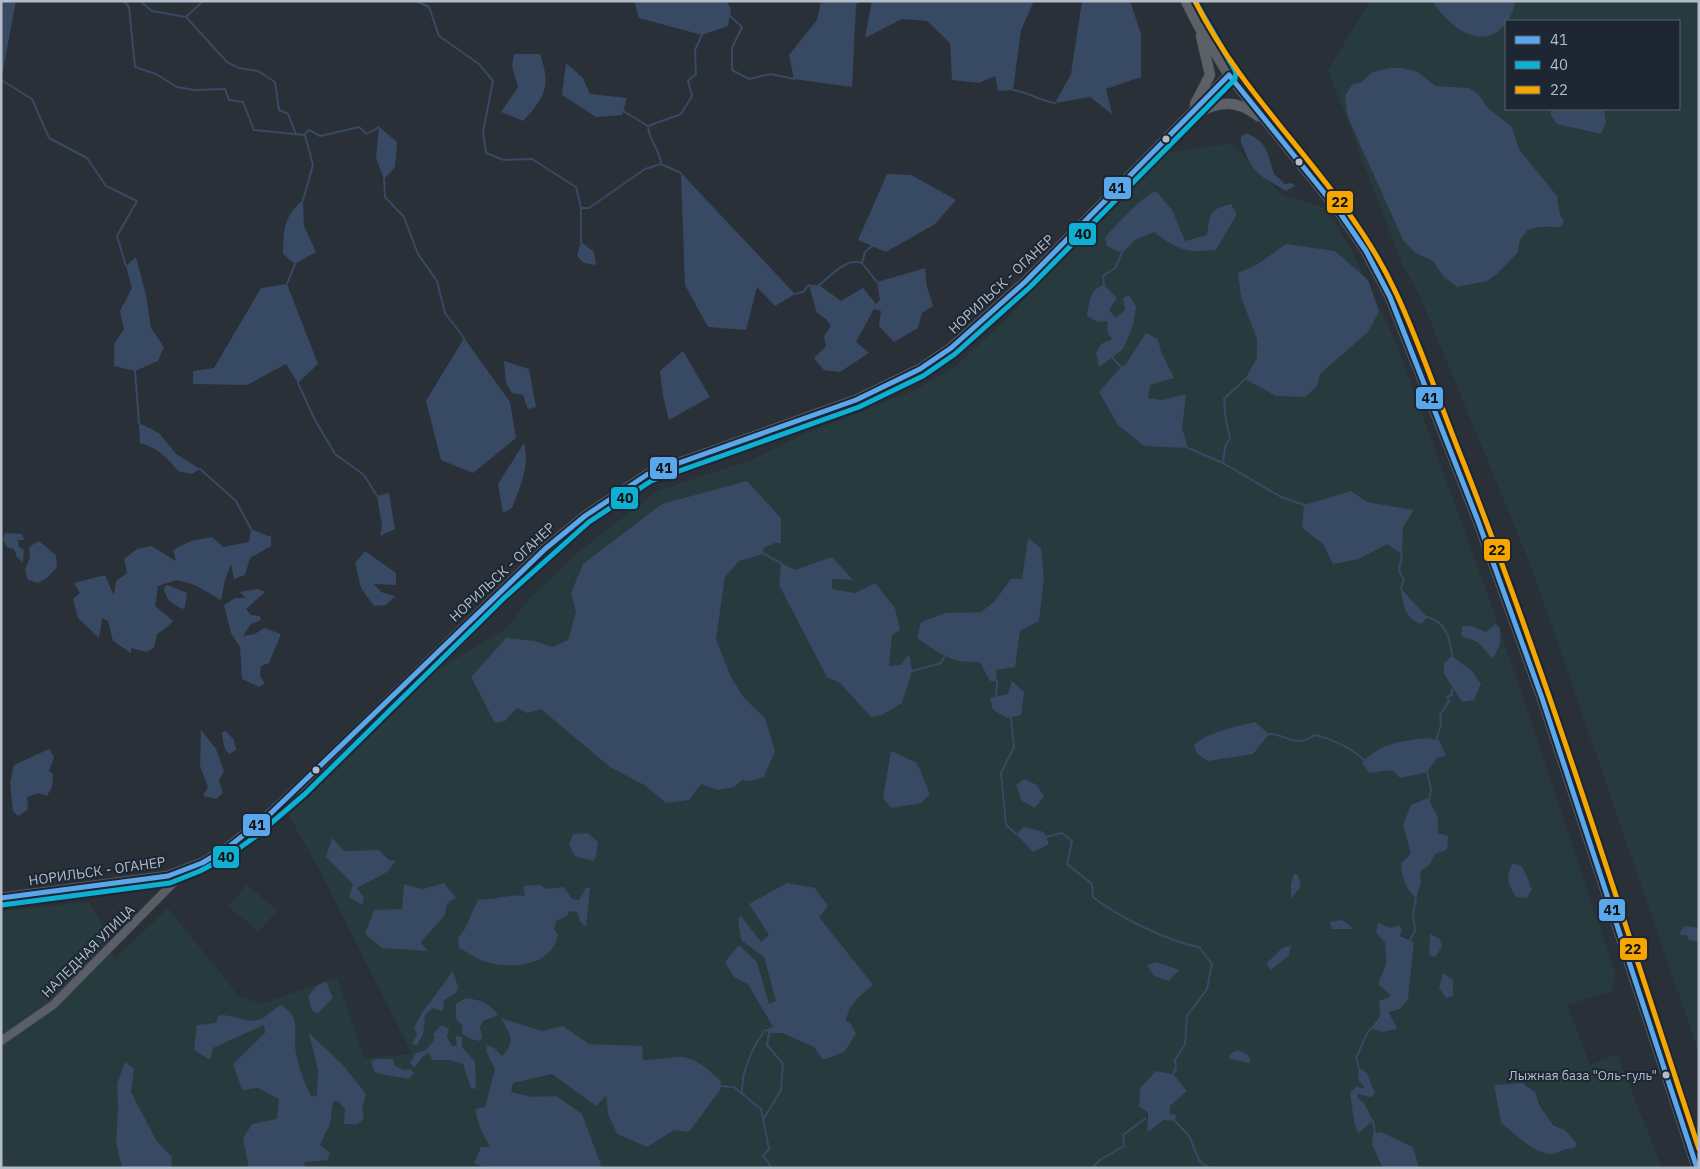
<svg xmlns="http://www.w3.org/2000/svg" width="1700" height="1169" font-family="'IBM Plex Sans',sans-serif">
  <rect width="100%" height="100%" fill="#2a3038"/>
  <g fill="#273a3e" fill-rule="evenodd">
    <path d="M1370,1H1699V1053L1533,571L1419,294L1402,264L1328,70ZM1506,21H1679V109H1506ZM1426,77L1436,86L1469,88L1478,94L1488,108L1512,127L1519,149L1557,196L1560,214L1564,221L1550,228L1538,227L1528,230L1520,240L1518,252L1487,281L1457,287L1443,276L1433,261L1414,252L1403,240L1353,129L1345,95L1353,84Z"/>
    <path d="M1231,143L1282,195L1326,208L1351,249L1395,340L1493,609L1616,975L1612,991L1567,1005L1590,1065L1617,1054L1662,1168H1419L1372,1144L1382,1168H1V911L89,902L101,923L115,959L168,908L238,995L261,1004L337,977L364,1058L412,1054L320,871L288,814L301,804L437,670L507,628L530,598L583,548L659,490L752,460L804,434L913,391L956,366L1002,323L1161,154ZM1351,491L1367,502L1414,510C1388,550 1377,550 1333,564L1304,505ZM1426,738L1439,741L1446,756L1437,758L1400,778L1392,770L1405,740ZM1438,818C1439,840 1437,858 1420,872L1421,883L1401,863L1411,854L1403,825ZM1379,924L1414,942L1410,969L1389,1012L1394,1019L1371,1029L1391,996L1379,984L1386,964L1385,942L1376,933ZM1522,1083C1526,1085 1533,1089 1535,1093C1546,1111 1542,1121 1565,1130L1517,1134L1501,1123L1494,1085ZM1170,1106V1115L1151,1130L1146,1118L1148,1112Z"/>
    <polygon points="247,884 277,911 258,932 228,906"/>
  </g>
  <g fill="#384963">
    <polygon points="1,1 16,1 1,81"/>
    <polygon points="634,1 726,1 731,9 728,26 702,35 639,18"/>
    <polygon points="821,1 862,1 856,4 852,87 794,79 789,55 817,20"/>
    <polygon points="872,1 1034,1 1021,30 1013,90 998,91 995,76 979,83 952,80 950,43 927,21 902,19 865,38"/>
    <polygon points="1082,1 1130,1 1141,34 1141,77 1106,89 1112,114 1090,97 1055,103 1071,74"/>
    <path d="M1432,1H1516C1514,7 1512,14 1509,19C1485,56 1450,28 1432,1Z"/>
    <path d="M514,54H540C551,86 546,96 523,121L501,112L518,87L512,66Z"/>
    <polygon points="566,63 583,78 590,94 627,98 622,115 596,117 562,95"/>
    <polygon points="1388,68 1402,68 1418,72 1436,86 1469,88 1478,94 1488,108 1512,127 1519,149 1557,196 1560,214 1564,221 1561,227 1538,227 1528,230 1520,240 1518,252 1497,274 1487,281 1457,287 1443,276 1433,261 1414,252 1403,240 1353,129 1347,114 1345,95 1353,84 1362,82 1371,73"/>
    <polygon points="1551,109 1604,109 1606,123 1601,134 1557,124 1551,115"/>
    <polygon points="379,127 397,142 395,167 384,179 376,158"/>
    <path d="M1246,133C1269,143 1267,153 1274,174L1285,184L1292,183L1295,186L1286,191C1264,177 1255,177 1245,152C1243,146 1240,144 1241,137Z"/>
    <polygon points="681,173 795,294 775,306 757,287 746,330 708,327 685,285"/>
    <polygon points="887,174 911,175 956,200 935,224 886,252 858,240"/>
    <path d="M1156,191L1172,210L1185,241L1207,235C1210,214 1209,209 1231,204L1237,214L1216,250C1185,253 1178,250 1154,232L1135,240L1122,253L1107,246L1105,238C1115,226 1142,196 1156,191Z"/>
    <path d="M303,200L304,226L316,252L295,264L283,254C284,229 283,217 303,200Z"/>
    <polygon points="581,242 594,252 596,265 584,263 577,256"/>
    <polygon points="1286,244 1335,251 1368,280 1379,311 1369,331 1320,374 1317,386 1305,397 1276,396 1245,379 1257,358 1257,339 1241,297 1238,273 1258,264"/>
    <polygon points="136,257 146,295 151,328 164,347 158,361 135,371 114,366 114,344 124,329 120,311 132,288 126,266"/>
    <polygon points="925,268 927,287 933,306 922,313 918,328 894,342 879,326 881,311 874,309 856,342 869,353 840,372 824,370 814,358 826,346 824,336 831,326 826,319 817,313 809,285 819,285 841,301 863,288 876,304 880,300 877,282"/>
    <polygon points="287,284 318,364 298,383 286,364 247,385 193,384 193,371 214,368 261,288"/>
    <path d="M1104,285L1117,298L1109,310L1116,318L1125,310L1123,298L1129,295L1136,307L1133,326L1123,349L1099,367L1096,353L1101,344L1112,339L1107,331L1108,321L1098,322L1087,316C1089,303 1090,289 1104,285Z"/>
    <polygon points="1146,333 1158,339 1161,352 1174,378 1150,385 1148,398 1162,400 1186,394 1182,428 1188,448 1144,446 1118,425 1099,392 1121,367 1126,364"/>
    <polygon points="464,338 510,402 516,438 473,473 441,460 426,401"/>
    <polygon points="683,351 710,397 669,420 663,396 660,371"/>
    <polygon points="504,361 529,369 536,407 528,409 523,395 512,393 506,383"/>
    <path d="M139,423L159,433L176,454L200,469L192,474L178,471C167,457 158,448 140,443Z"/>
    <path d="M524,443C530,466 520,487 512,508L503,513L498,484Z"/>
    <polygon points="747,481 781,518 781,543 775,543 763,548 764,554 739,561 725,577 716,639 731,677 744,698 765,718 775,751 764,777 751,781 742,780 734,787 717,790 701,784 689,800 666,803 646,786 610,767 541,709 527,713 517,708 505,721 495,723 471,677 506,638 535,641 552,647 568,640 576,612 571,593 583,564 662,504"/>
    <polygon points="1351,491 1367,502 1414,510 1403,527 1402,554 1387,544 1359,559 1333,564 1323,544 1302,528 1304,505"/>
    <polygon points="389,493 395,529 380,536 382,525 377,496"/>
    <polygon points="251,529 271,537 271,546 250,558 245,575 234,579 231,564 225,580 221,600 195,585 177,580 158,586 155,606 173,621 166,628 157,634 154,648 146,652 131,648 131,653 113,641 108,621 102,618 99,638 78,618 73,599 80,593 74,583 105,575 114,596 116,581 127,573 124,559 137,549 151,546 176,561 173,550 191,541 212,537 223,547 249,542"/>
    <polygon points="5,533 22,534 24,540 18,540 19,547 24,550 23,563 17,557 14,549 7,547 3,539"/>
    <path d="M1028,538L1041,548L1044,578L1039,621L1020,631L1015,667L996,670L997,681H990L980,662C952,664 939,653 917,638L921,622L946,613L981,612L994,602L1011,579H1022Z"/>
    <polygon points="39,541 56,555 57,567 47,578 38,583 28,580 25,570 30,557 29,547"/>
    <polygon points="365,551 396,573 396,585 374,584 381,592 395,596 386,605 374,606 361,588 355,563"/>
    <polygon points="832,557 853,580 832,579 832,589 855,593 875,583 895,608 900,630 892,635 889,666 901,665 909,654 912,671 902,703 882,715 871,717 840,683 827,677 779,585 781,563 795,570"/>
    <path d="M167,585L187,593L185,607L183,609C173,605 165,599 164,588Z"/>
    <polygon points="258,589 265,592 246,609 251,615 260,616 261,620 251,624 243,636 255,634 264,628 281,634 269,663 261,666 260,676 265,683 259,687 242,679 240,647 231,633 224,605 235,598 246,598 240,592"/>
    <path d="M1401,589L1427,617L1422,624C1405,620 1403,604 1401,589Z"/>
    <polygon points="1495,624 1500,628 1500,644 1493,659 1478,642 1461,636 1462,626 1472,626 1486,632"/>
    <polygon points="1452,656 1472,671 1481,684 1474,700 1462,702 1444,674 1444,663"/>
    <polygon points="1012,681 1024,692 1021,715 1007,718 993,710 990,698 1008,694"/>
    <path d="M1255,722L1269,734L1253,754L1208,761L1197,754L1194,745C1209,731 1236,727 1255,722Z"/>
    <polygon points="201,730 216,749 224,771 219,780 223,793 216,799 203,796 208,787 200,766"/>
    <path d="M226,731L234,740L236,750L229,754C223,747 223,741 222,732Z"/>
    <path d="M1426,738L1439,740L1446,756L1437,758L1427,772L1400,778L1392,770L1369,773L1362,762C1383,743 1399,741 1426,738Z"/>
    <polygon points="49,749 54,757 49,771 53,774 52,787 47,796 38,793 27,797 28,809 18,816 13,811 10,783 14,765"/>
    <polygon points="891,751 917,763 930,794 921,803 891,808 883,798"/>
    <polygon points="1024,779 1037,785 1044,797 1035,808 1022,801 1016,785"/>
    <path d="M1428,798L1438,818V833L1448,836L1447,850L1435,854L1430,864L1420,872L1421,883L1416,898C1405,888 1402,878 1401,863L1411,854L1403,825L1411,805Z"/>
    <polygon points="1024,827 1044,832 1049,844 1033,852 1016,834"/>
    <polygon points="588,833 598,842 596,857 593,861 575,856 569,845 573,834"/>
    <polygon points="332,838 344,851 379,850 389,860 396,861 387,872 357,888 364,898 362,905 349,897 353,884 326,857"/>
    <path d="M1513,863L1522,866L1532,889L1527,898L1516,897C1508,885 1505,876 1513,863Z"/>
    <polygon points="1294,873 1298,875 1301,886 1291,899 1291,884"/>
    <polygon points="444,883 456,898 447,903 445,915 421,942 427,951 382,948 365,934 374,910 402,909 404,884 423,889"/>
    <path d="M787,883L815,888L828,906L819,917L873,985C861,995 848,1004 846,1021L851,1024L856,1034L844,1052L823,1060L814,1047L782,1033H769L765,1030L773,1027L748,984L734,977L725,962L739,945L757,962L769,1004L776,1001L764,957L741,940L738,919L741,916L761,942L769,935L749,904Z"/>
    <path d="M540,885L547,889L564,887L572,899L579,900L586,888H590L586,927L580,921L577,912L570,911L567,916L556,921L554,929L558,935C552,967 509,970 483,961C475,958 467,952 459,948L458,938C469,927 470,913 478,900C495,899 509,894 525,896L523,886Z"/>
    <polygon points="1342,920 1354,929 1332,929 1330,922"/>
    <polygon points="1378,923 1391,928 1399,925 1402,930 1400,936 1414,942 1408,999 1400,1009 1389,1012 1397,1029 1382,1032 1371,1028 1380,1016 1379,1001 1391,996 1378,984 1386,964 1385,942 1376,933"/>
    <polygon points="1684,926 1699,928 1699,942 1689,940 1686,935 1679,935"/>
    <polygon points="1430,934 1440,939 1442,947 1435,957 1429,955"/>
    <polygon points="1291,945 1289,955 1271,970 1266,964 1282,948"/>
    <polygon points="1157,962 1179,970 1169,981 1154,976 1147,965"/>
    <polygon points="453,971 458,987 456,993 444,1000 443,1011 432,1008 425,1015 423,1035 416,1046 412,1043 417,1035 414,1027 422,1013"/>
    <polygon points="1443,973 1453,980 1453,996 1446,998 1439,988"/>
    <polygon points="326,982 333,998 318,1013 312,1011 308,996 318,985"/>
    <path d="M465,998C480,1000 489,1002 498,1015L483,1021L480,1027L482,1036L480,1041L471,1039L462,1034V1025L456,1019V1004Z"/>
    <path d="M281,1005C303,1018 292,1032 296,1053C299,1068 304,1083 312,1097L317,1095L318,1070L309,1033L342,1064L366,1094L362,1108L364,1118L358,1124H344L345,1109L338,1101L333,1102L330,1124L320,1145L330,1153L327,1160L305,1162L304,1168H249L243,1138L252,1124L277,1119L279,1099L258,1088L242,1090L233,1064L265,1033L264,1025L213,1048L210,1060L194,1050L197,1025L216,1023L218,1016C230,1012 247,1025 261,1019C268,1016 274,1008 281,1005Z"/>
    <path d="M501,1018L541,1031L563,1026L589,1044L642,1046L643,1060C655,1060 664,1058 675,1057C693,1054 709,1070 721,1081L720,1090L689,1132L674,1130L647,1147L617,1134L608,1114L606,1096L596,1106L552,1074L513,1083L511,1092L532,1097L556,1096L582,1114L602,1168H485L474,1163L481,1147H490C484,1135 476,1123 476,1109L485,1107L495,1069L486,1051L487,1045L494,1048L502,1056C517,1040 509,1034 501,1018Z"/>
    <path d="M442,1025L449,1029L447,1037L452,1046H457L456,1036L462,1037V1047L475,1062L476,1089L471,1088L463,1064L449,1060H432L429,1053L422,1057L414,1068L410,1063L416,1053C426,1052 430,1046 435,1038L433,1034Z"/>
    <polygon points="1238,1050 1248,1055 1251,1063 1229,1059 1230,1054"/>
    <polygon points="377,1059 393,1059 395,1066 404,1070 411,1069 414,1073 409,1079 375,1073 371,1061"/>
    <polygon points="125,1062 134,1069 131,1092 156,1140 172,1157 171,1168 122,1168 116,1142 118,1108 117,1084"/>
    <path d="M1359,1068L1367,1073L1375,1094L1371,1097L1358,1094V1098L1364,1103L1373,1121L1358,1133C1352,1120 1353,1107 1350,1093L1357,1086L1363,1089L1364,1086L1358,1080Z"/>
    <polygon points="1156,1071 1173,1074 1187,1091 1170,1106 1170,1114 1176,1115 1175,1121 1163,1120 1151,1130 1147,1131 1148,1112 1139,1107 1140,1088"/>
    <path d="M1522,1083L1535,1092L1540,1106L1553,1125L1565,1130L1577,1144L1574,1148C1566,1148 1562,1151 1556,1153C1538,1159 1515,1133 1501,1123L1494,1085Z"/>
    <polygon points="1381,1132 1413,1147 1419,1168 1382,1167 1372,1144 1373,1134"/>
  </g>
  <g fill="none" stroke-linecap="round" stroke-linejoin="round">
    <g stroke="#384963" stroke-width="2">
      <polyline points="124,1 129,7 135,67 156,74 177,87 194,90 225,89 229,100 243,102 254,130 305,135 313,165 303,200"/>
      <polyline points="140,1 152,11 186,17 203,1"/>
      <polyline points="416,1 429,7 439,36 479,64 493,81 483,132 486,153 504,160 532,159 576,187 581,208 589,208 645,169 661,164 681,173"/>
      <polyline points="730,16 742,27 732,48 732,70 749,79 771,74 794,79"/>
      <polyline points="186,17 227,62 239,68 258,71 275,82 279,110 288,114 296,134"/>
      <polyline points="3,81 32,99 49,138 87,158 106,186 137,201 117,236 126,266"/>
      <path d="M1013,90C1028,92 1040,101 1055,103"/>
      <polyline points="623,111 648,126 681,114 692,96 688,81 696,74 695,50 702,35"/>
      <path d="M648,126C649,143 659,146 661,164"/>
      <polyline points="305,134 309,130 320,136 359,127 367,134 379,127"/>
      <polyline points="384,179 385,197 404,217 418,254 437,281 445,313 464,338"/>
      <polyline points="581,209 581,242"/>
      <polyline points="862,263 877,282"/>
      <polyline points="287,284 295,264"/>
      <path d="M819,285C831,276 846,257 862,263L865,252L872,246"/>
      <polyline points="1104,285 1103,276 1115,268 1122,253"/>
      <polyline points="795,294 803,292 809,285"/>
      <polyline points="1112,357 1121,367"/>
      <polyline points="135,371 139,423"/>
      <polyline points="298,383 314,418 335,454 364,475 377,496"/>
      <polyline points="1188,448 1223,463 1281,497 1304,505"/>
      <polyline points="1223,463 1225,447 1230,438 1226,421 1224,399 1245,379"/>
      <polyline points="200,469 236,501 251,529"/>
      <polyline points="764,554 781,563"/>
      <polyline points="1401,589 1404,580 1399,571 1402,554"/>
      <path d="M1427,617C1446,622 1450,638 1452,656"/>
      <polyline points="912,671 941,663 944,657"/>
      <polyline points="996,696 997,681"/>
      <polyline points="1011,717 1014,747 1001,773 1006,825 1016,834"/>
      <path d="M1269,734C1286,734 1297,749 1314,735C1331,738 1351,748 1364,760"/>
      <polyline points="1436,740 1441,725 1440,715 1449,701 1447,697 1452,695 1452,689"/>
      <polyline points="1427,772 1431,789 1429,801"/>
      <path d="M1046,837L1062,833L1072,841L1067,864L1092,884L1093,897C1118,917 1167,941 1199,947L1212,964L1207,989L1187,1016L1185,1044L1175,1060L1176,1068L1173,1074"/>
      <polyline points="1410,940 1415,931 1413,914 1416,898"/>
      <path d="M1359,1068L1356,1058C1362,1047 1363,1038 1371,1028"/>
      <polyline points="720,1086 734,1087 761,1109 769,1149 763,1156 772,1168"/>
      <path d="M742,1092C742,1069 752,1048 765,1030"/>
      <polyline points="763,1120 781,1090 783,1064 767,1045 769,1033"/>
      <polyline points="1175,1121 1189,1136 1200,1162 1210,1168"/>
      <polyline points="1373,1121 1375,1134"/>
      <polyline points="1092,1168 1100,1160 1124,1146 1123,1135 1146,1118"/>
    </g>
    <g stroke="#484c53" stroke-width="9">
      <polyline id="minor" points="1,1041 53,1005 185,871"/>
    </g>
    <g stroke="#484c55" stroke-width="11">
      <g id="major">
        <polyline points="1186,1 1198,25 1229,75 1338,210 1366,251 1390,297 1478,521 1542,698 1697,1168"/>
        <polyline points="1195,104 1210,75 1201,36"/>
        <path d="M1196,114C1218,101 1237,99 1258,116"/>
        <polyline points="1,898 168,876 202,863 226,849 269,815 317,770 545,549 585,516 648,474 856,400 920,369 951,348 1025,282 1229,75"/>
      </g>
    </g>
    <use href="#minor" stroke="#5a5e66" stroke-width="8"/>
    <use href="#major" stroke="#5c6168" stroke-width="10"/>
    <g stroke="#1d2633" stroke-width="9">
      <polyline id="bus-1" points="1,898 168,876 202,863 226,849 269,815 545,549 585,516 648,474 856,400 920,369 951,348 1025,282 1229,75 1338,210 1366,251 1390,297 1478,521 1542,698 1697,1168"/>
    </g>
    <g stroke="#1d2633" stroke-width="9">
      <polyline id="bus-2" points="2,905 170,883 200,871 228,856 255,837 305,794 505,597 589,522 651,481 859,407 923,376 955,354 1030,287 1235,79 1236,72 1195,1"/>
    </g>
    <g stroke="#1d2633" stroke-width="9">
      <path id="bus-3" d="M1195,1C1248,108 1346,184 1396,293C1422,348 1441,408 1464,464C1552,689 1623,920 1699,1149"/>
    </g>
    <use href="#bus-1" stroke="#5aa8eb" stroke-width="5"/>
    <use href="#bus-2" stroke="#0dafd3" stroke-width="5"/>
    <use href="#bus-3" stroke="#f7a600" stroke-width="5"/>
  </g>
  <g fill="#b4bcc9" stroke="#1d2633" stroke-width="2">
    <circle cx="1166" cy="139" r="4.5"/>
    <circle cx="1299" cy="162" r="4.5"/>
    <circle cx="316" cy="770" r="4.5"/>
    <circle cx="1666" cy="1075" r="4.5"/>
  </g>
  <g text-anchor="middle" stroke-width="4" stroke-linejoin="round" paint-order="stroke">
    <g font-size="13" fill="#b4bcc9" stroke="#1d2633" text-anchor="end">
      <text x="1657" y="1080">Лыжная база "Оль-гуль"</text>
    </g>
    <g font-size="14" fill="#b4bcc9" stroke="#1d2633">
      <text transform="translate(1001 284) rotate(-43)" y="5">НОРИЛЬСК - ОГАНЕР</text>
      <text transform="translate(502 572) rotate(-43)" y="5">НОРИЛЬСК - ОГАНЕР</text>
      <text transform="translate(97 871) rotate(-8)" y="5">НОРИЛЬСК - ОГАНЕР</text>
      <text transform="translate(88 951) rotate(-45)" y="5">НАЛЕДНАЯ УЛИЦА</text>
    </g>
  </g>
  <g stroke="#1d2633" stroke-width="2">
    <rect x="1103" y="176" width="29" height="24" rx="5" fill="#5aa8eb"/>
    <rect x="1326" y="190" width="28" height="24" rx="5" fill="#f7a600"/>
    <rect x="1068" y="222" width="29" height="24" rx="5" fill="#0dafd3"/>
    <rect x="1415" y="386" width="29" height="24" rx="5" fill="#5aa8eb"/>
    <rect x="649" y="456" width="29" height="24" rx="5" fill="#5aa8eb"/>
    <rect x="610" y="486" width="29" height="24" rx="5" fill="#0dafd3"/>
    <rect x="1483" y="538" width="28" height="24" rx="5" fill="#f7a600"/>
    <rect x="242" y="813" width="29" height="24" rx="5" fill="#5aa8eb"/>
    <rect x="212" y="845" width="28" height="24" rx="5" fill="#0dafd3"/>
    <rect x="1598" y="898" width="28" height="24" rx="5" fill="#5aa8eb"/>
    <rect x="1619" y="937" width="29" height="24" rx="5" fill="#f7a600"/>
  </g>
  <g font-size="14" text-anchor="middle" font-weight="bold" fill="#111">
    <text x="1117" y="193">41</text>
    <text x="1340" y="207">22</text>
    <text x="1083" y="239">40</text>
    <text x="1430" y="403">41</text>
    <text x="664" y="473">41</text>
    <text x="625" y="503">40</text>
    <text x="1497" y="555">22</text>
    <text x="257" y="830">41</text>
    <text x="226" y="862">40</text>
    <text x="1612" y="915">41</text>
    <text x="1633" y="954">22</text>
  </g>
  <rect width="1700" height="1169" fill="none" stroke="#b4bcc9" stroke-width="5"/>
  <rect x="1505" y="20" width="175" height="90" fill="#1d2633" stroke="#59626f"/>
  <rect x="1515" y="36" width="25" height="8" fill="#5aa8eb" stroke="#59626f"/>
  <text x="1550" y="45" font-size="15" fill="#b4bcc9">41</text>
  <rect x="1515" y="61" width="25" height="8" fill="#0dafd3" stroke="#59626f"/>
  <text x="1550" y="70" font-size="15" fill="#b4bcc9">40</text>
  <rect x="1515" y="86" width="25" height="8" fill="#f7a600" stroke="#59626f"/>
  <text x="1550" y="95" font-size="15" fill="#b4bcc9">22</text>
</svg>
